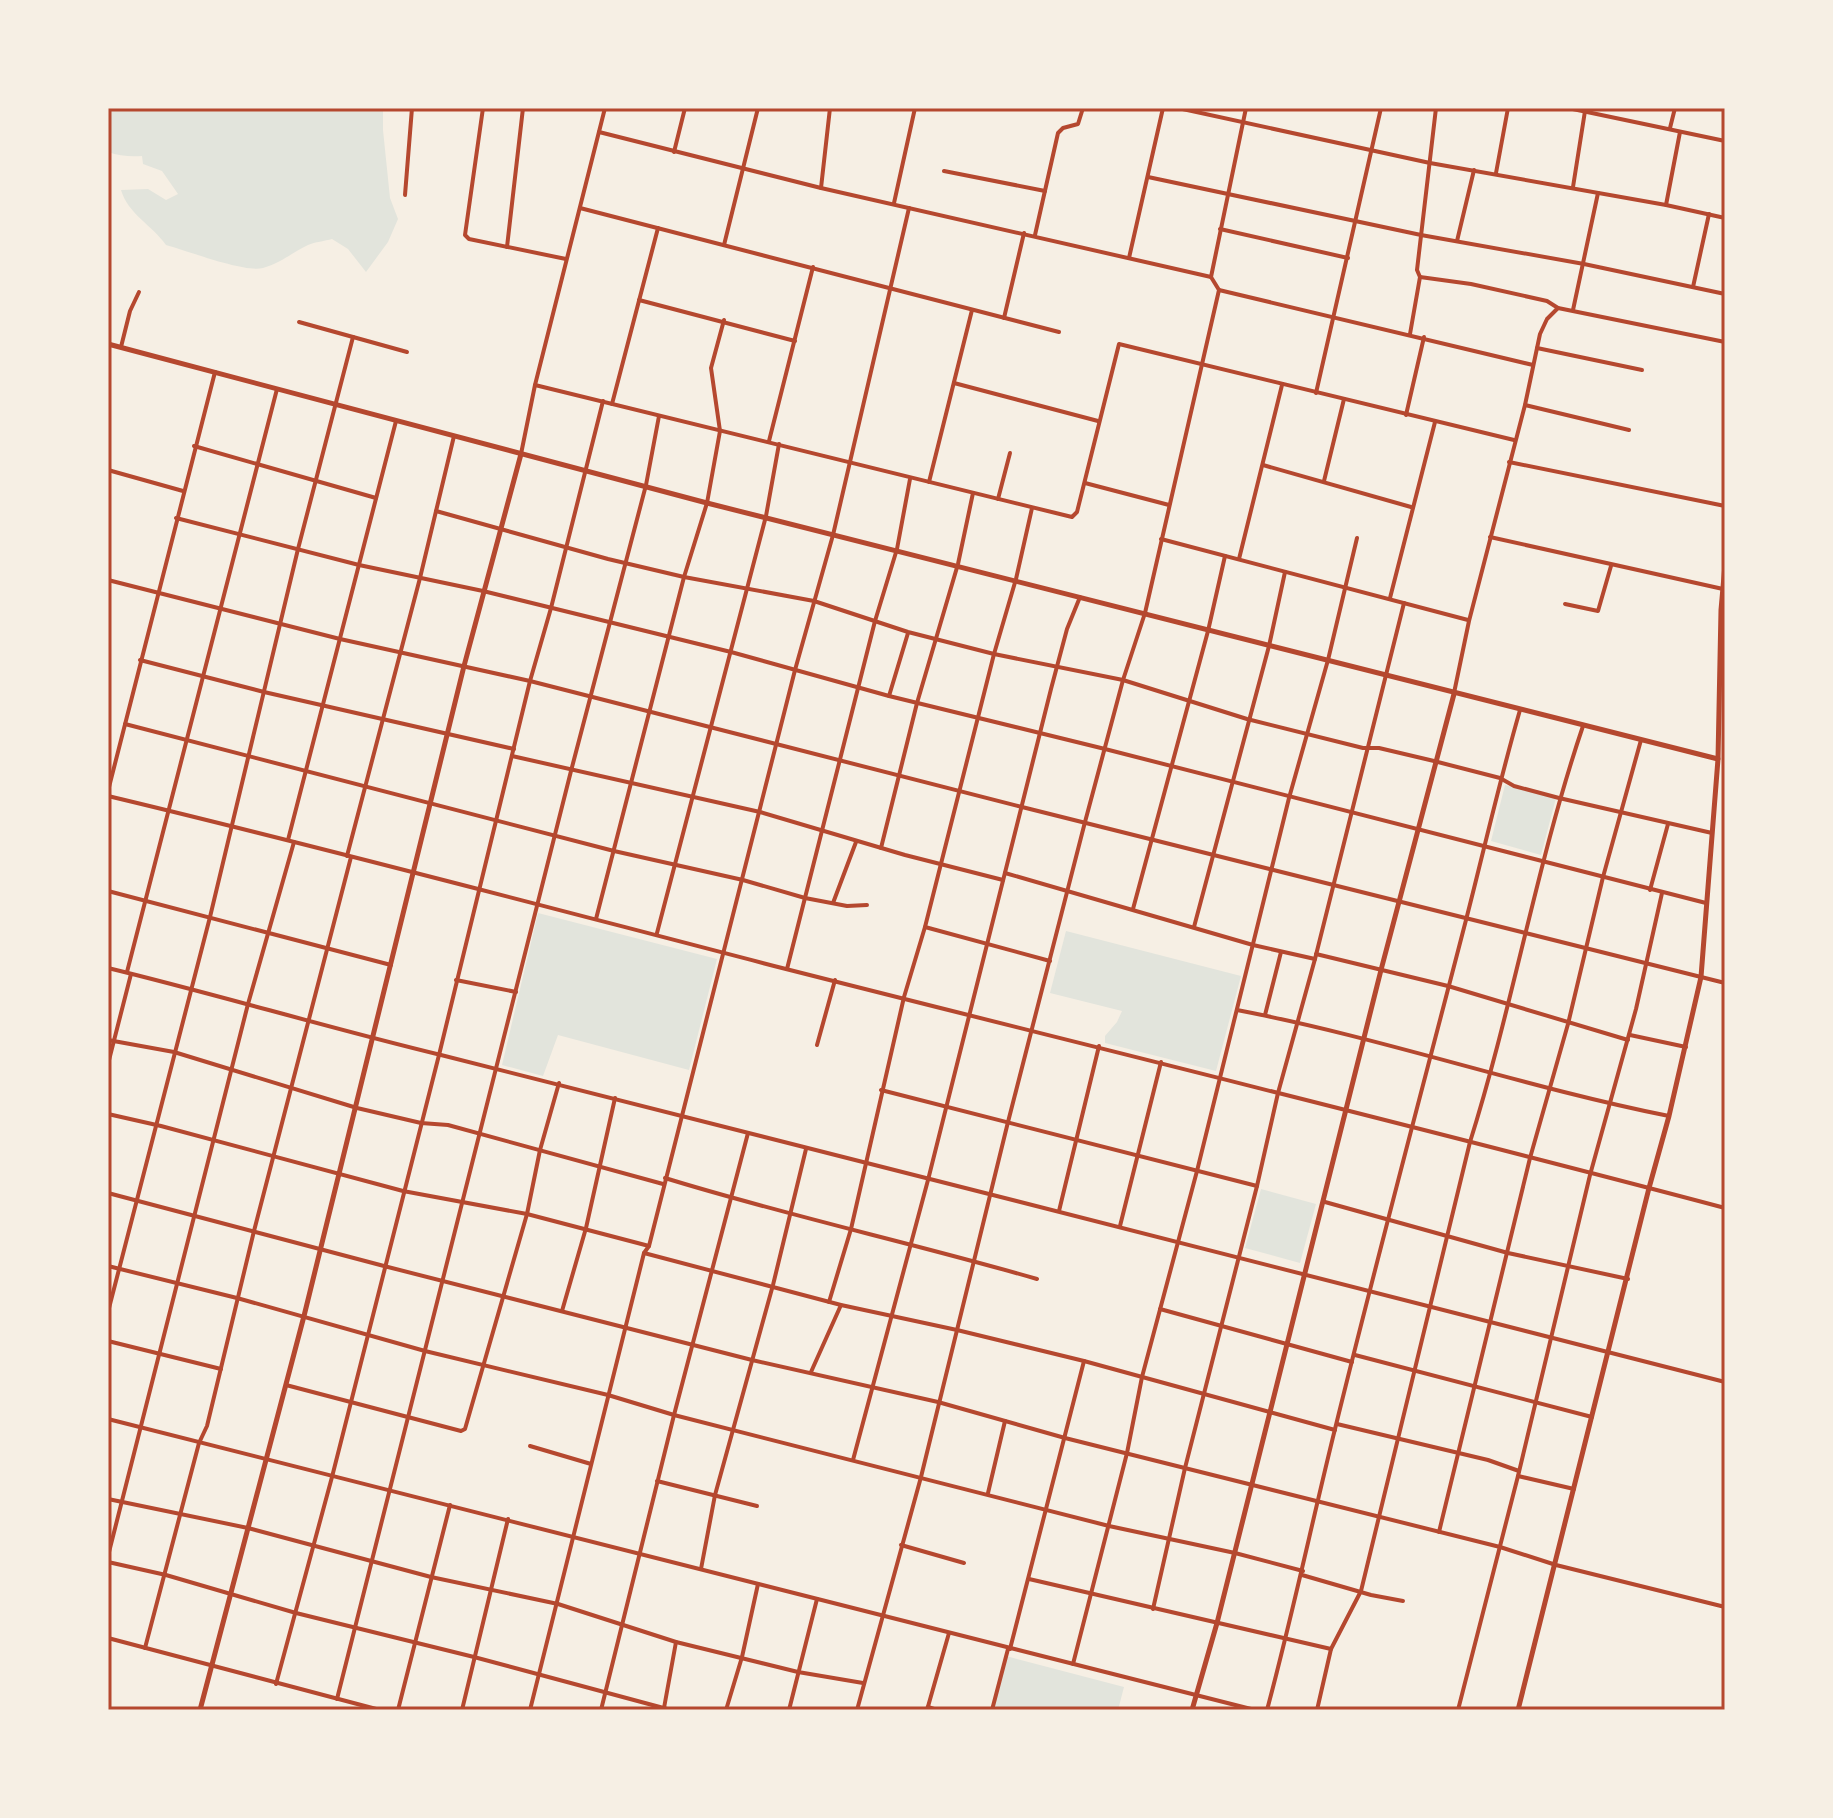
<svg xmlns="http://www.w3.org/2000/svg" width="1833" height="1818" font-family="'Source Sans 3',sans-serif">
  <rect width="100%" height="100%" fill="#f6efe4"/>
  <g fill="#e2e4dc">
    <path d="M108,108H383V130L390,198L398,219L388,242L366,272L348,249L332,239C325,241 315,242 308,245C291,253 283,262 263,268C245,273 188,251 166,245C152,225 128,214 121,190L148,189L166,200L178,194L162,171L143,164L142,156C131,157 119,156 108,152Z"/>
    <polygon points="1505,785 1556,798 1541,855 1491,841"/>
    <polygon points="538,913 717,959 689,1070 558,1035 543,1076 502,1065"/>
    <polygon points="1066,931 1241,976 1216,1071 1105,1043 1105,1036 1117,1022 1122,1011 1050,993"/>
    <polygon points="1261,1189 1316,1204 1300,1263 1245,1248"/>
    <polygon points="1006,1656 1124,1687 1118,1710 992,1710"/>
  </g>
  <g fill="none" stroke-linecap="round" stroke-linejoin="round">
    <g stroke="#b5482f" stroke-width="4">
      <polyline points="483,108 465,235 469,239 566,259"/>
      <polyline points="1178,108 1430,163 1666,205 1725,218"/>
      <polyline points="1568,108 1725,141"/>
      <polyline points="1670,128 1675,108"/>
      <polyline points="599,132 821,188 1211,277"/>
      <polyline points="674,152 685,108"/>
      <polyline points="944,171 1045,191"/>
      <polyline points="1496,173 1508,108"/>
      <polyline points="1148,177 1421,235 1584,264 1725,294"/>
      <polyline points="1573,187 1585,111"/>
      <polyline points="821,188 830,108"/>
      <polyline points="405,195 412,108"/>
      <polyline points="894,203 915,108"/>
      <polyline points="1666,205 1680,132"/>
      <polyline points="580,208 1059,332"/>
      <polyline points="1220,229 1348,258"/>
      <polyline points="1035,235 1058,133 1063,128 1078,124 1083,108"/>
      <polyline points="1457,241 1474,170"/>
      <polyline points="724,245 758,108"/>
      <polyline points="507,247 523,108"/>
      <polyline points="1129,258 1163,108"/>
      <polyline points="1420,277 1471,284 1547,301 1558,308 1725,342"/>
      <polyline points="1693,287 1709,214"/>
      <polyline points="1219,290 1533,365"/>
      <polyline points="639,300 795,341"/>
      <polyline points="1573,310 1598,193"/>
      <polyline points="1004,318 1024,233"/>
      <polyline points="299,322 407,352"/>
      <polyline points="1410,334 1420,277 1417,270 1436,108"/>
      <polyline points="121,347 130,311 139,292"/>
      <polyline points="1537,348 1642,370"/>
      <polyline points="954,383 1098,421"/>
      <polyline points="535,385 1072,517 1077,512 1119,344 1514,440"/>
      <polyline points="1316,393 1381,108"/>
      <polyline points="612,404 658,228"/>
      <polyline points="1525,405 1629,430"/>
      <polyline points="1406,415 1424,337"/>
      <polyline points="769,441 813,267"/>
      <polyline points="194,446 376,498"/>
      <polyline points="521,454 535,385 605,108"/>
      <polyline points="1509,462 1725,506"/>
      <polyline points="1263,465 1411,507"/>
      <polyline points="108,470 183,491"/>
      <polyline points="1324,481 1344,399"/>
      <polyline points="929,482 972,310"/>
      <polyline points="1085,483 1169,505"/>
      <polyline points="998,499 1010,453"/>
      <polyline points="436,511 608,559 684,577 814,601 908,632 994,654 1123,680 1247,719 1363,748 1379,748 1434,761 1500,778 1514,786 1559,798 1712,833"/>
      <polyline points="176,518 359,565 483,591 731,652 889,696 1105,749 1706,903"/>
      <polyline points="1490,537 1723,589"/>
      <polyline points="1161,539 1468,620"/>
      <polyline points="1239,559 1282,385"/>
      <polyline points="108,580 340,639 530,681 1022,807 1725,983"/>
      <polyline points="1390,598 1435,422"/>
      <polyline points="1565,604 1598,611 1611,566"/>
      <polyline points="140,660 264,692 514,749"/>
      <polyline points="1454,693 1469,621 1525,405 1540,334 1547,319 1558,308"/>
      <polyline points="889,696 908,633"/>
      <polyline points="125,724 614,851 743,880 805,898 847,906 867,905"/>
      <polyline points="512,756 760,812 905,855 1003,880"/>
      <polyline points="108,791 215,372"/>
      <path d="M108,796C334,850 558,910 782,968C1097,1048 1412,1125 1725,1208"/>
      <polyline points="288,840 396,421"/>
      <polyline points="881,848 917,703 958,564 973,493"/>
      <polyline points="347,856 420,578 454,436"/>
      <polyline points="1005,873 1253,945 1315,959"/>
      <polyline points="1650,890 1668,824"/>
      <polyline points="108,891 391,965"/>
      <polyline points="833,903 856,842"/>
      <polyline points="1133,909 1208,631 1225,556"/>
      <polyline points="596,919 684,577 707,503 720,431 711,368 724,320"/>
      <polyline points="925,927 1050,961"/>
      <polyline points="1194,927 1269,646 1285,572"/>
      <polyline points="657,933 766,516 779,444"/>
      <polyline points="1316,954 1448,986 1628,1040"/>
      <path d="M108,968C219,995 329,1028 441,1055C870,1161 1296,1275 1725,1382"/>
      <polyline points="787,969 875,621 897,549 910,479"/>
      <polyline points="127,972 277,389"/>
      <polyline points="456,980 516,992"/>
      <path d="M1237,1010C1383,1038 1524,1087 1669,1116"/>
      <polyline points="1265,1015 1281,952"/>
      <polyline points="1630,1035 1686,1047"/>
      <polyline points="108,1040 174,1052 357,1108 421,1123 448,1125 663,1184"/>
      <polyline points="817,1045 835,980"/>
      <polyline points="108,1064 131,974"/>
      <polyline points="881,1090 1257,1186"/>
      <polyline points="108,1114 161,1126 403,1191 527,1214 649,1246"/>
      <path d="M665,1178C788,1216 913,1243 1037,1279"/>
      <polyline points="108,1193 384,1266 752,1360 938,1402 1065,1438 1500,1547 1556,1565 1725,1607"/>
      <polyline points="1325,1202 1508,1253 1628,1279"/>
      <polyline points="1059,1211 1099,1046"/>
      <polyline points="1120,1226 1161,1062"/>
      <polyline points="644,1253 841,1305 957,1330 1084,1361 1335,1430"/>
      <polyline points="108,1266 237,1298 425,1351 608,1395 674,1415 1109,1526 1235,1553 1303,1571"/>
      <polyline points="829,1302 851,1229 904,997 925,927 994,654 1016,579 1032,508"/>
      <polyline points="1160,1309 1352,1362"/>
      <polyline points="562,1311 586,1228 615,1098"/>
      <polyline points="108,1312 210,917 298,549 353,337"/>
      <polyline points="108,1341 221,1369"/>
      <polyline points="1355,1355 1592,1417"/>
      <polyline points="811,1372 841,1305"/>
      <polyline points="286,1385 461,1431 465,1429 527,1214 540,1150 559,1083"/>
      <polyline points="108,1419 1255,1710"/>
      <polyline points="1337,1424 1488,1460 1519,1471"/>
      <polyline points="530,1446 591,1464"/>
      <polyline points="853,1460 928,1180 1051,689 1067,629 1080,597"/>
      <polyline points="1518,1476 1574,1489"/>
      <polyline points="657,1481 757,1506"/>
      <polyline points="988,1493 1005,1421"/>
      <polyline points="108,1499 248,1528 431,1577 558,1604 676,1642 798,1672 863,1683"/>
      <polyline points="1439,1532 1530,1158 1568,1024 1603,877 1641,740"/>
      <polyline points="901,1545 964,1563"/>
      <polyline points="108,1556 248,1004 294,842"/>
      <polyline points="108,1562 166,1575 296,1613 474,1657 671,1710"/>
      <polyline points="701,1569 715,1495 773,1285 806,1149"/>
      <polyline points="1302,1575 1371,1595 1403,1601"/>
      <polyline points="1029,1579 1331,1649"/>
      <polyline points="1153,1609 1185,1468 1257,1186 1278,1093 1315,959 1404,603"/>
      <polyline points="108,1638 380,1710"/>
      <polyline points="145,1648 199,1443 207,1426 254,1231 351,857"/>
      <polyline points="1010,1649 1084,1361"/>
      <polyline points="1073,1664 1127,1453 1142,1377 1197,1171 1289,798 1328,660 1357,538"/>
      <polyline points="276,1684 332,1477 439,1055 530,681 551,608 603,401"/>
      <polyline points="337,1699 571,771 646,485 659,416"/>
      <polyline points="928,1707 937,1710"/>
      <polyline points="664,1708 676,1642"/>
      <polyline points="398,1710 450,1505"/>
      <polyline points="462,1710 508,1519"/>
      <polyline points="530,1710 644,1253 649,1246 795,670 833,535 909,208"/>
      <polyline points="601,1710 674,1415 748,1133"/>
      <polyline points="726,1710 742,1657 758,1584"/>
      <polyline points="789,1710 817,1599"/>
      <polyline points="857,1710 921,1477 1008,1122 1085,822 1123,680 1145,613 1219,290 1211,277 1246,108"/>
      <polyline points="927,1710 949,1633"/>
      <polyline points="992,1710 1008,1649"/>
      <path d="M1267,1710C1292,1617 1312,1522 1335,1429C1377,1258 1422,1090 1466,920C1484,850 1500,779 1520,710"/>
      <path d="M1317,1710L1331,1649L1361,1591L1470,1142C1513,1005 1537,862 1583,726"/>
      <polyline points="1458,1710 1518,1476 1590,1175 1636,1009 1662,893"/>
    </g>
    <g stroke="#b5482f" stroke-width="5">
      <polyline points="1718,759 1721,610 1725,565"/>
      <polyline points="200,1710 304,1316 464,666 521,454"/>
      <polyline points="1192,1710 1217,1623 1381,970 1454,694"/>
    </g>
    <polyline stroke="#b5482f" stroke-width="5" points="108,344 707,503 1718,759 1701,977 1669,1116 1649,1188 1518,1710"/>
  </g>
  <rect width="1833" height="1818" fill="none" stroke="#f6efe4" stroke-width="220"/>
  <rect x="110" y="110" width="1613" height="1598" fill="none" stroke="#b5482f" stroke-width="3"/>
</svg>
